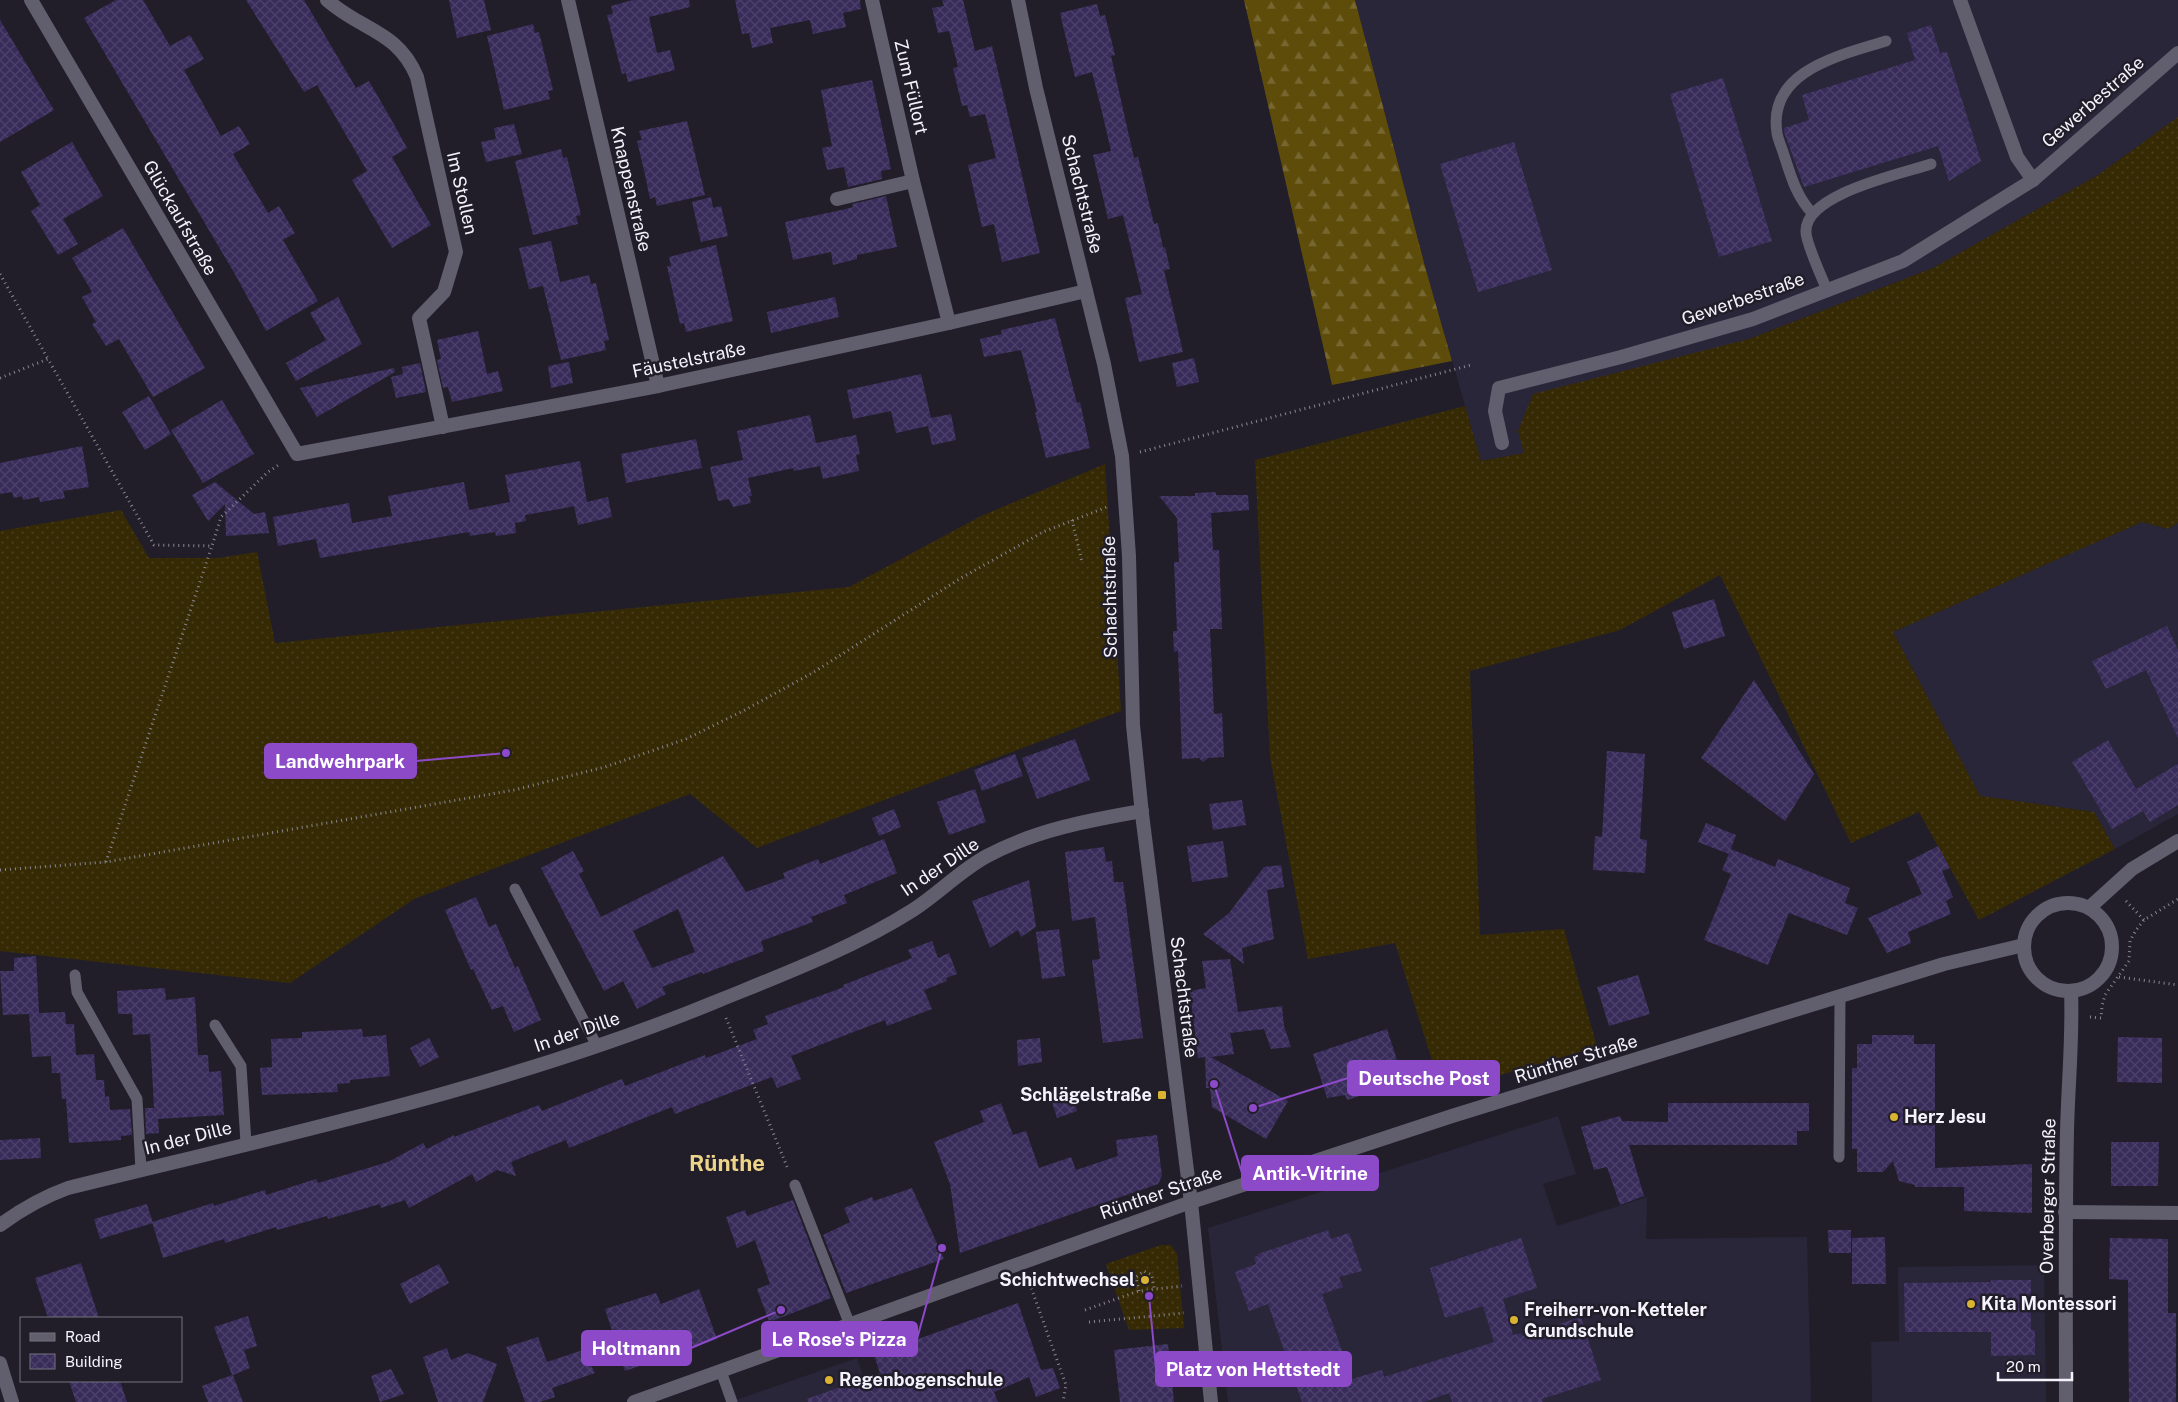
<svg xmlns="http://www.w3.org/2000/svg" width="2178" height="1402" font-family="'Public Sans',sans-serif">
  <defs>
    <pattern id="grass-dots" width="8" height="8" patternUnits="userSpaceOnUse" patternTransform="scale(1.25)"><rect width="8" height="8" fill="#362a05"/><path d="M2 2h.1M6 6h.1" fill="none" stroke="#4a3f1e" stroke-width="1.8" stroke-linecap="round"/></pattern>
    <pattern id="forest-firs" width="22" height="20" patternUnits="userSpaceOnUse" patternTransform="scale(1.25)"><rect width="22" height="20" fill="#5e4c0b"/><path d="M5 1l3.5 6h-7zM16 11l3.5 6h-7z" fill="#76662f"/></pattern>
    <pattern id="building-cross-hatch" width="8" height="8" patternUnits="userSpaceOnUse" patternTransform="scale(1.25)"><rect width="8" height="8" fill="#392c5b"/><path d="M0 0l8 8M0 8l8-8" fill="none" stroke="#4c416b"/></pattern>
  </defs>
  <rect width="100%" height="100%" fill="#211e2a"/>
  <g fill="#2a2639">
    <polygon points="1355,0 2178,0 2178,117 2098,175 1933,268 1749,339 1524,453 1481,461 1426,270"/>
    <polygon points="2142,522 2168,529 2178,523 2178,814 2115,849 2094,812 1980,796 1893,632"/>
    <polygon points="1558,1116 1576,1174 1543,1184 1557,1226 1647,1197 1646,1239 1807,1237 1811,1402 1228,1402 1208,1228"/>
    <polygon points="2044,1265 2046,1402 1872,1402 1871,1342 1899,1341 1898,1267"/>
    <polygon points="857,1358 872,1402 730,1402"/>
  </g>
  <g fill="url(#grass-dots)">
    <polygon points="2178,117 2178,523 2168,529 2142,522 1893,632 1980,796 2094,812 2115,849 1979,920 1919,812 1851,843 1720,575 1620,630 1470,671 1480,935 1564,929 1597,1047 1442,1092 1395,943 1308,959 1270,757 1255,460 1465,406 1481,461 1524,453 1518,431 1533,394 1749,339 1933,268 2098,175"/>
    <polygon points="1105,464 1121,711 757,848 690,794 414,899 290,983 0,951 0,531 121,510 149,558 218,558 257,552 275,643 849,587 981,516"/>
    <polygon points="1161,1245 1171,1245 1177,1254 1184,1328 1129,1330 1106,1264"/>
  </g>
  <polygon fill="url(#forest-firs)" points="1244,0 1355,0 1426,270 1452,361 1332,385"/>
  <g fill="url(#building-cross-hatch)" fill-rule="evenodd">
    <polygon points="116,0 143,0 170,46 190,35 204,59 184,70 221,136 239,126 250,144 233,154 268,213 279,206 295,233 283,240 318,301 266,331 236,276 84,18"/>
    <polygon points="246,0 304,0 356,88 369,81 396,128 407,148 392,157 431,225 392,248 352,180 367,171 317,85 304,92"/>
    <polygon points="449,0 484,0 491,30 457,38"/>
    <polygon points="633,0 689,0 690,7 649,17 657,53 670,50 675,70 628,82 626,73 622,74 607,15 613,14 611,6"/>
    <polygon points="735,0 860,0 861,9 843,13 846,27 813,34 810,20 770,28 773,43 752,48 749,33 742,34"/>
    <polygon points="942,0 963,0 975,51 992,46 1040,253 1002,262 994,224 982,227 968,165 996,158 985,114 970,117 967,105 962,106 953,68 958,67 949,31 938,33 932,8 944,6"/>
    <polygon points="1097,4 1100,16 1105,15 1115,55 1111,56 1134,158 1138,157 1154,224 1158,223 1163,248 1165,247 1170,269 1164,270 1183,352 1139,362 1125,298 1142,294 1123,215 1108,219 1093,155 1111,151 1102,112 1092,72 1075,77 1060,13"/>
    <polygon points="0,20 54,110 0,142"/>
    <polygon points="533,24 535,33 539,32 553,90 548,91 550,99 504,110 487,36"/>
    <polygon points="1931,25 1940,53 1947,52 1981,161 1949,181 1938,146 1804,187 1784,132 1784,128 1809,120 1802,95 1915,60 1907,33"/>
    <polygon points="1723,78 1772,241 1719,257 1670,94"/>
    <polygon points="872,80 891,169 881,171 882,179 848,187 844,167 827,170 822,148 832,146 821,90"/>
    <polygon points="687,121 705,195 657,206 655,197 650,199 644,170 637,141 642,140 639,131"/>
    <polygon points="514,124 522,154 486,162 481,142 496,139 494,128"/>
    <polygon points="72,142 103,196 63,219 78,244 58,255 31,211 40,205 21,172"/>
    <polygon points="1514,142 1552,270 1478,292 1440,164"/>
    <polygon points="561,149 563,158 567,157 581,215 576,216 578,224 533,235 515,161"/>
    <polygon points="886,196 897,247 857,255 857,259 833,265 831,252 793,260 785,222 846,209 853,207 852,204"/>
    <polygon points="711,197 713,208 721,206 728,236 701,242 692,202"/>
    <polygon points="123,228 205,368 153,397 119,339 106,346 92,324 96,322 82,297 92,292 72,258"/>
    <polygon points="551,241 560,282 589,275 591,284 596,283 609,340 604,341 606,350 561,360 543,286 552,284 529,289 519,248"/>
    <polygon points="716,245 733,321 686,332 684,323 680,324 667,266 671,266 669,257"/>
    <polygon points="338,297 362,344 296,381 286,363 326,340 310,313"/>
    <polygon points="835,297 839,317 771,333 767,312"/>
    <polygon points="1055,318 1077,403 1080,402 1090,448 1046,458 1035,412 1037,412 1021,350 984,357 980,339 1002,334 1001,330"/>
    <polygon points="478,331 487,374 498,371 503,391 452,402 448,387 443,388 437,360 441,359 437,340"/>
    <polygon points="1194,358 1199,382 1177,387 1172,363"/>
    <polygon points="569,362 573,383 551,388 548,366"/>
    <polygon points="420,363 426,392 396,398 391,377 403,374 402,367"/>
    <polygon points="394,368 395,372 317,417 300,388"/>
    <polygon points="921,374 931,418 951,414 956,440 932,445 928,426 896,433 891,411 853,419 847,390"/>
    <polygon points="149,396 171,434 145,450 122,412"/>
    <polygon points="222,400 254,454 203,483 171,430"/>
    <polygon points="810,415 816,443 856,435 860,454 856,455 859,471 823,479 820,466 794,471 793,468 748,478 752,496 749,496 751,503 733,507 729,499 718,501 710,467 743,460 737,431"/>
    <polygon points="696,439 702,468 626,483 621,454"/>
    <polygon points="82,446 89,487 63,491 65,498 40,502 39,497 23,500 22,496 14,498 12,492 0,494 0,463"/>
    <polygon points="580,461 587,502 608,497 612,517 578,525 574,506 565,508 525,515 526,521 515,523 516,533 496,536 495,532 470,536 469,532 320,558 316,539 278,546 273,517 349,503 352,523 392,516 388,496 464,482 469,510 510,502 505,475"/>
    <polygon points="215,482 254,514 265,512 269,533 226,536 225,504 208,521 192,495"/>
    <polygon points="1216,492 1216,495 1248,495 1249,510 1211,513 1213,550 1219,550 1222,629 1210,629 1214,714 1222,713 1224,757 1208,758 1203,762 1199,758 1182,759 1178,651 1174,652 1173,631 1177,631 1174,562 1179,562 1177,518 1159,496 1195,496 1195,493"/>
    <polygon points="1714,599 1725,636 1684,649 1672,612"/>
    <polygon points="2167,626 2178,650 2178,738 2146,670 2106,689 2092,661"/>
    <polygon points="1754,680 1814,774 1785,821 1701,758"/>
    <polygon points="1075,739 1090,780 1037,799 1022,758"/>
    <polygon points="2108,740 2136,789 2178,764 2178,805 2150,822 2143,811 2112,829 2072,762"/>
    <polygon points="1607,751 1645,754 1640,839 1647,840 1645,873 1593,870 1595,836 1602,837"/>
    <polygon points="1015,754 1023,776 982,791 974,770"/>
    <polygon points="975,789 986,822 949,835 937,802"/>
    <polygon points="1242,800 1246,825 1213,830 1209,804"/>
    <polygon points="894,809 901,827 879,836 872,818"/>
    <polygon points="1706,823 1736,835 1729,854 1698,842"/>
    <path d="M884,839L897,873L844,895L847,903L811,917L813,922L761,941L764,951L703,974L702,972L662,987L666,994L637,1009L623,981L604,991L541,868L573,851L584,871L579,874L601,917L723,856L746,892L785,878L783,873L818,859L820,864ZM678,909L695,952L652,968L633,931Z"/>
    <polygon points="1223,841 1228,877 1192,882 1187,846"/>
    <polygon points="1938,846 1950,868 1942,871 1953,897 1946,901 1951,914 1908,932 1911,943 1887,953 1868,918 1922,894 1907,862"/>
    <polygon points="1104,847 1106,862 1112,861 1114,882 1123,882 1143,1038 1103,1043 1092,960 1100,959 1095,917 1072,921 1065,852"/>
    <polygon points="1731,849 1775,867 1778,859 1850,888 1845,903 1858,908 1847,935 1789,913 1768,965 1704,940 1731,874 1722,870"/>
    <polygon points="1281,865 1284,887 1267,890 1274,939 1242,948 1244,964 1203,934 1229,913 1264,867"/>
    <polygon points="1029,880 1036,927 1021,937 1018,930 990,948 972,901"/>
    <polygon points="476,897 489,927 496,924 515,968 518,966 541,1020 514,1032 503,1006 492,1010 473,969 471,970 445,910"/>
    <polygon points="1059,929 1065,976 1042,979 1036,932"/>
    <polygon points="932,941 938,958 949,953 957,974 946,978 947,981 924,990 932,1009 887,1026 885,1020 791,1056 801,1079 777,1088 772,1077 675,1114 672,1107 569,1148 566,1140 511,1162 516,1176 497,1170 476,1182 472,1174 409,1208 405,1200 381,1208 380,1204 328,1219 327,1216 277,1230 276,1227 225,1243 224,1239 163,1258 152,1222 213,1203 214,1206 265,1190 266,1195 316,1179 318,1183 388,1162 423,1143 427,1149 454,1135 454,1137 539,1105 542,1111 622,1079 625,1086 705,1055 706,1058 757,1039 753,1030 768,1024 765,1016 844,987 843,985 912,958 908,950"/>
    <polygon points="36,956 39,1013 65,1012 66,1024 74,1024 76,1055 94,1054 96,1080 104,1080 105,1097 109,1096 110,1110 130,1109 132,1135 121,1136 121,1140 69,1143 66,1099 62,1099 60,1073 52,1073 51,1056 32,1057 29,1014 3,1015 0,971 14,971 14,958"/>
    <polygon points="1230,959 1238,1012 1282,1006 1284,1026 1291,1047 1271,1049 1264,1029 1230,1033 1234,1054 1211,1057 1288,1101 1266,1139 1212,1107 1210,1088 1206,1088 1205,1057 1198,1058 1190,991 1206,988 1202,961"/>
    <polygon points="1638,975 1650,1014 1609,1026 1597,987"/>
    <polygon points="165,988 166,1000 195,997 198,1055 208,1055 209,1072 221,1071 224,1115 158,1119 159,1133 146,1134 145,1108 154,1108 150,1034 133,1035 132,1014 118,1014 117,991"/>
    <polygon points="362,1029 363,1037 386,1035 390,1076 350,1080 350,1083 337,1084 338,1092 262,1095 260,1068 272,1067 271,1039 302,1038 302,1032"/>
    <polygon points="1387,1029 1404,1082 1347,1100 1345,1095 1327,1098 1313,1054"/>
    <polygon points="1872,1035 1914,1035 1914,1044 1935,1044 1935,1168 2032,1164 2032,1213 1964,1211 1964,1187 1915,1187 1915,1185 1899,1181 1893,1161 1883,1172 1857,1172 1857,1149 1852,1149 1852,1068 1857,1068 1857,1044 1872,1044"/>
    <polygon points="2118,1037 2162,1038 2162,1083 2117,1082"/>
    <polygon points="429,1038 439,1057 420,1067 410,1048"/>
    <polygon points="1040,1038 1042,1062 1018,1066 1017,1040"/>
    <polygon points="1071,1092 1077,1111 1057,1118 1051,1099"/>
    <polygon points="1001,1103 1013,1135 1026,1131 1039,1168 1071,1157 1076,1170 1118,1156 1116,1140 1157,1135 1162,1176 1158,1184 960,1253 950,1184 934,1142 984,1122 980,1111"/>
    <polygon points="1668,1103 1809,1103 1809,1131 1797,1131 1797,1145 1629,1145 1644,1196 1620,1205 1607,1167 1594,1170 1581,1127 1620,1116 1622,1121 1668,1122"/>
    <polygon points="40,1138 41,1158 0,1160 0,1140"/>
    <polygon points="2111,1142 2159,1142 2158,1186 2111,1186"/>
    <polygon points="912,1188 944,1259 846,1293 823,1235 850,1222 844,1208 872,1197 874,1201"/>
    <polygon points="793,1200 831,1298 772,1321 772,1319 769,1321 757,1289 770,1284 755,1240 737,1248 726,1217 745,1210 747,1216"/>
    <polygon points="147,1204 153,1223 100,1239 94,1219"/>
    <polygon points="1328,1230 1331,1239 1349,1233 1362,1271 1339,1277 1343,1287 1322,1294 1352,1379 1382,1370 1384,1377 1494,1342 1483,1306 1445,1318 1430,1268 1521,1238 1537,1288 1503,1299 1513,1335 1521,1333 1522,1336 1581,1317 1601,1380 1542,1399 1543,1402 1452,1402 1449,1393 1424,1402 1302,1402 1268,1304 1249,1311 1235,1272 1256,1264 1254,1257 1258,1256 1258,1254"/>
    <polygon points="1828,1230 1851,1230 1851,1253 1829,1253"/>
    <polygon points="1885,1237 1886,1284 1852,1284 1852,1238"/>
    <polygon points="2110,1238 2168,1239 2168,1313 2176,1313 2176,1402 2129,1402 2128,1280 2109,1279"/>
    <polygon points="81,1263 99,1318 48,1318 35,1278"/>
    <polygon points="439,1264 449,1283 410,1304 400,1284"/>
    <polygon points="1991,1280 2031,1280 2031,1330 2035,1330 2035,1355 1991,1356 1991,1332 1905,1332 1904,1283 1991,1282"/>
    <polygon points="699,1289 717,1339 625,1371 605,1309 656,1293 661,1304"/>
    <polygon points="1018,1303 1041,1370 1053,1368 1060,1388 1036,1397 1029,1377 994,1392 998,1402 808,1402 807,1399 880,1373 874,1355"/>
    <polygon points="248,1316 257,1346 244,1350 250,1368 233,1375 243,1402 208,1402 202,1386 232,1375 214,1327"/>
    <polygon points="538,1337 547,1362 583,1350 595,1373 552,1388 555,1397 540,1402 525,1402 506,1347"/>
    <polygon points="1168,1344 1174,1402 1120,1402 1114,1350"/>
    <polygon points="447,1348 451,1360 468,1353 497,1364 483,1402 438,1402 423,1357"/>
    <polygon points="391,1369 404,1394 380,1402 371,1376"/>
    <polygon points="69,1381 120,1381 127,1402 76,1402"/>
  </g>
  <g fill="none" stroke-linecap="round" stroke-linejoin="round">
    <g stroke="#888690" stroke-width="3" stroke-dasharray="1 4" stroke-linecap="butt">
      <polyline points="0,274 48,359"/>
      <polyline points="0,378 48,359 154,545 212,546 221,517 268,472 280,464"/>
      <polyline points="1140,452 1471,365"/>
      <polyline points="1072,520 1082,562"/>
      <polyline points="106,862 212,546"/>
      <polyline points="0,870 106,862 514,790 605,767 686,739 743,711 814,672 961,578 1043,532 1107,507"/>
      <polyline points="2126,901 2144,920"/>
      <polyline points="2119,977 2178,985"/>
      <polyline points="2090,1017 2101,1018 2102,1006 2105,995 2129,961 2130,941 2136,930 2144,920 2178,899"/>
      <polyline points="726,1018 788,1169"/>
      <polyline points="1028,1279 1066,1385 1063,1402"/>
      <polyline points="1139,1291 1136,1277 1144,1271 1152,1275 1154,1288"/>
      <polyline points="1085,1310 1139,1291 1182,1286"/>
      <polyline points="1089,1322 1184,1313"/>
    </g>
    <g stroke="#615e6d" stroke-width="11">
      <path d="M1812,213C1796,196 1791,176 1784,155C1782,148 1778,140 1777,133C1767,70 1842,55 1886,41"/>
      <path d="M1827,290C1822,278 1806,243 1806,232C1804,194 1901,174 1931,164"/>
      <polyline points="515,889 597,1046"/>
      <polyline points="75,975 77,992 137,1099 141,1170"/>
      <polyline points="215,1025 241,1066 246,1143"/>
      <polyline points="1839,1157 1840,997"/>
      <polyline points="795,1185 850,1325"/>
      <polyline points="721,1371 732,1402"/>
    </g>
    <g stroke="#615e6d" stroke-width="14">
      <polyline points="31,0 297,454 658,386 949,323 1086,291"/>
      <path d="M327,0C362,31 397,30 417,77L456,252L444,292L419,318L443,427"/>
      <polyline points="568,0 658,386"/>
      <polyline points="872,0 913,181 949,323"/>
      <polyline points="1018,0 1036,88 1104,364 1122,456 1129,556 1133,725 1142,814 1191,1202 1211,1402"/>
      <polyline points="1960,0 2017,157 2033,180"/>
      <polyline points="837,199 913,181"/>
      <polyline points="1502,443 1495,411 1499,388 1621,357 1753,319 1903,261 2033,180 2178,53"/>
      <circle cx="2068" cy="947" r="44"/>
      <polyline points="2089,908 2132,869 2178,841"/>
      <polyline points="2065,1212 2178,1213"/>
      <path d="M0,1225C22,1209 43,1197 68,1188C287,1134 512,1086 720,1000C784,974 855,947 913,910C939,893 961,870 987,856C1035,830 1090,820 1142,811"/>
      <polyline points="0,1363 12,1402"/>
      <polyline points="634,1402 1191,1202 1452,1116 1944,964 2024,945"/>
      <path d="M2066,1402C2066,1312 2065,1222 2067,1132C2068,1085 2073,1038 2071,991"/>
    </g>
  </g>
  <g fill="#dab333" stroke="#211e2a" stroke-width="2">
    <rect x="1157" y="1090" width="10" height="10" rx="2.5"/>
    <circle cx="1894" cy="1117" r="5"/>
    <circle cx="1145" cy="1280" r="5"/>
    <circle cx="1971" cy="1304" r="5"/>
    <circle cx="1514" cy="1320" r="5"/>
    <circle cx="829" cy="1380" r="5"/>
  </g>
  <g text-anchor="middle" stroke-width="5" stroke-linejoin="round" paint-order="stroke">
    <g font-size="18" fill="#f4f3fc" stroke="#211e2a">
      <text transform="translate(911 87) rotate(77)" y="6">Zum Füllort</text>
      <text transform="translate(2093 102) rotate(-41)" y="6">Gewerbestraße</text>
      <text transform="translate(631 189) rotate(77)" y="6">Knappenstraße</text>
      <text transform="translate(462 193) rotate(77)" y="6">Im Stollen</text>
      <text transform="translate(1082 194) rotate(76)" y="6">Schachtstraße</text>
      <text transform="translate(180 218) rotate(60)" y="6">Glückaufstraße</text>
      <text transform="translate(1743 299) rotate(-19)" y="6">Gewerbestraße</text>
      <text transform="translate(689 360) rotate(-12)" y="6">Fäustelstraße</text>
      <text transform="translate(1110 597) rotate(-91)" y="6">Schachtstraße</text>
      <text transform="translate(940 867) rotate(-34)" y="6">In der Dille</text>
      <text transform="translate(1184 997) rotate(83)" y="6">Schachtstraße</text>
      <text transform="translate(577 1032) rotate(-19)" y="6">In der Dille</text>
      <text transform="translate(1576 1059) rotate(-17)" y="6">Rünther Straße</text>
      <text transform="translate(188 1138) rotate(-14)" y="6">In der Dille</text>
      <text transform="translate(1161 1193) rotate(-19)" y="6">Rünther Straße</text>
      <text transform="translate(2048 1196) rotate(-89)" y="6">Overberger Straße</text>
    </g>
    <g font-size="18" font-weight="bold" fill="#f4f3fc" stroke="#211e2a" text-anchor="start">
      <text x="1152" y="1101" text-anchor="end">Schlägelstraße</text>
      <text x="1904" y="1123">Herz Jesu</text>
      <text x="1135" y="1286" text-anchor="end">Schichtwechsel</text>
      <text x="1981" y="1310">Kita Montessori</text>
      <text x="1524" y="1316">Freiherr-von-Ketteler<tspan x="1524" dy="21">Grundschule</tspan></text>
      <text x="839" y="1386">Regenbogenschule</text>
    </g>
    <g font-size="22" font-weight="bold" fill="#eed488" stroke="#211e2a">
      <text x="727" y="1171">Rünthe</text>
    </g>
  </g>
  <path fill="none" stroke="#8d4ac8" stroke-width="2" d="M506 753L416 761M1253 1108L1348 1078M1214 1084L1242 1173M942 1248L917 1339M781 1310L691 1348M1149 1296L1156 1369"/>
  <g fill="#8d4ac8" stroke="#211e2a" stroke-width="2">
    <circle cx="506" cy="753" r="5"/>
    <circle cx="1253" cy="1108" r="5"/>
    <circle cx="1214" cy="1084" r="5"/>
    <circle cx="942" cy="1248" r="5"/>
    <circle cx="781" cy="1310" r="5"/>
    <circle cx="1149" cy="1296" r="5"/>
  </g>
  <g fill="#8d4ac8" stroke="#8d4ac8" stroke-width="2">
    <rect x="265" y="744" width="151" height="34" rx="5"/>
    <rect x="1348" y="1061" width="151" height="34" rx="5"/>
    <rect x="1242" y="1156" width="136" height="34" rx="5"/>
    <rect x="762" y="1322" width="155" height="34" rx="5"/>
    <rect x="582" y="1331" width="109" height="34" rx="5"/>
    <rect x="1156" y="1352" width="195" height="34" rx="5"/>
  </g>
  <g font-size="19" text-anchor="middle" font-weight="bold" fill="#fff">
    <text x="340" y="768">Landwehrpark</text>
    <text x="1424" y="1085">Deutsche Post</text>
    <text x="1310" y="1180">Antik-Vitrine</text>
    <text x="839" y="1346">Le Rose's Pizza</text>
    <text x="636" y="1355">Holtmann</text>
    <text x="1253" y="1376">Platz von Hettstedt</text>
  </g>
  <rect x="20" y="1317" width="162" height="65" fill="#211e2a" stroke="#75737e"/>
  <rect x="30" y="1333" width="25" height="8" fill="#615e6d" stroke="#75737e"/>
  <text x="65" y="1342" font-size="15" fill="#f4f3fc">Road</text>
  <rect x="30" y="1354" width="25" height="15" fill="url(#building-cross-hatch)" stroke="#75737e"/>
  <text x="65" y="1367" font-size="15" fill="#f4f3fc">Building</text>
  <path d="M1998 1372v8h74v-8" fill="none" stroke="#f4f3fc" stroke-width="2.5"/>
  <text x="2006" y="1372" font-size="15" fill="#f4f3fc" stroke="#211e2a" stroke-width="4" paint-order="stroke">20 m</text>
</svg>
